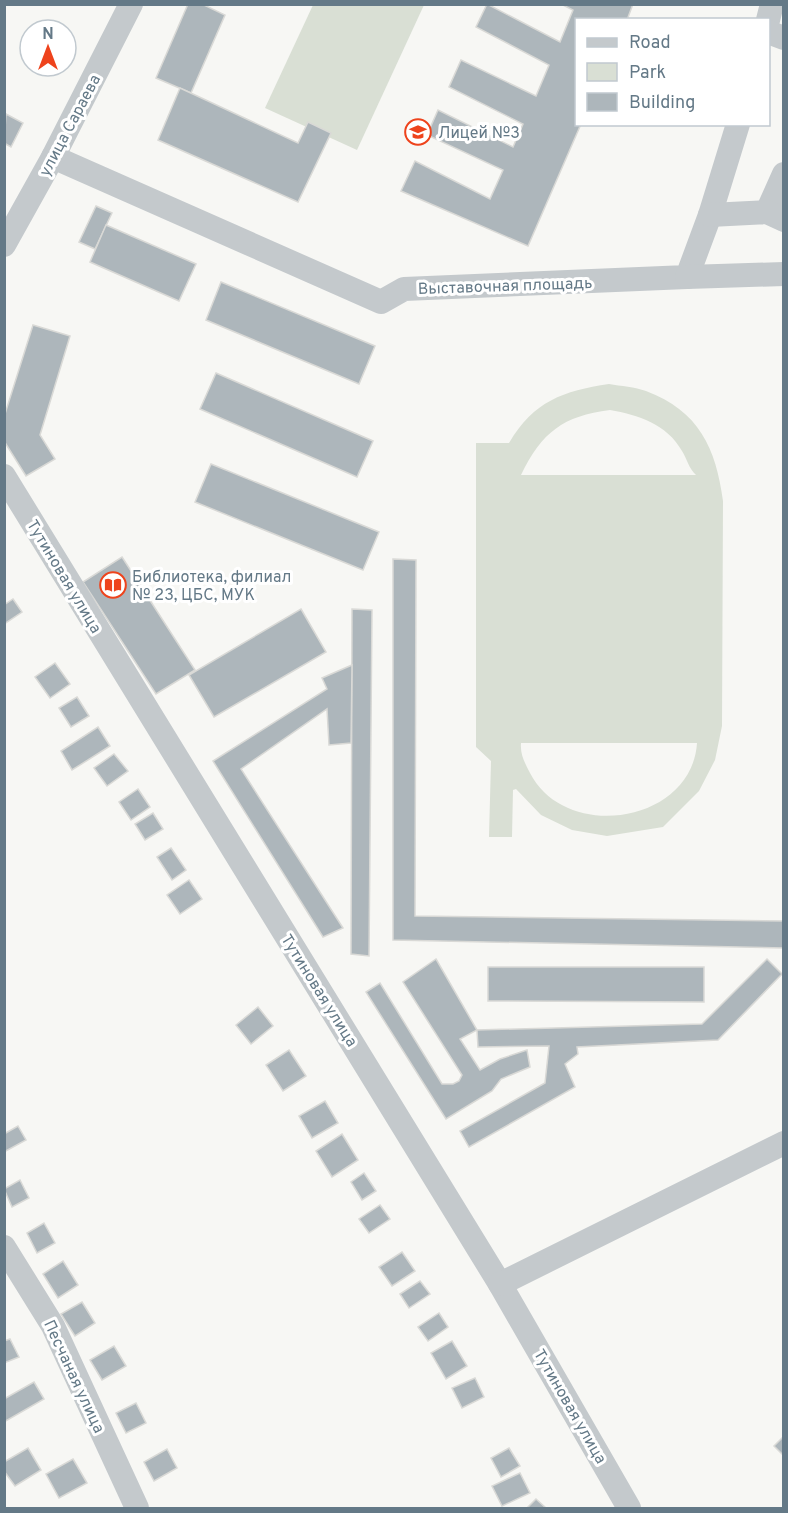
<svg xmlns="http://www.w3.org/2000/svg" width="788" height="1513" font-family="Overpass,sans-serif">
  <rect width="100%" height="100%" fill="#f7f7f4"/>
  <g fill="#d9dfd4" fill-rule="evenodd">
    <polygon points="313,5 424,5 357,150 265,108"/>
    <path d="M609,384C621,386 635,387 646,391C699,411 716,448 723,501L722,726L715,760L699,791L663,827L607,836L572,830L541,815L516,789L513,790L512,837H489L491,761L476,747V443H509C534,401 563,391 609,384ZM610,410C638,415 667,424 682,451C687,459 689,469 696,475H521C542,432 563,416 610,410ZM697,743C692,823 566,843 530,773C525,763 520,755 521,743Z"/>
  </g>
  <g fill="#adb6bb" stroke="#d9d9d6" stroke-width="1.5">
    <polygon points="188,4 202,4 225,15 191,93 156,78"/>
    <polygon points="487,4 560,42 573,10 561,4 633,4 627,20 576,20 576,124 581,124 528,246 401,191 415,161 490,199 503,170 427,135 438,110 513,147 523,124 449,87 461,60 536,96 549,65 476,27"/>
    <polygon points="180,88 298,143 308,122 331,133 298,202 158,140"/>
    <polygon points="6,114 23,123 11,147 4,143"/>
    <polygon points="96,206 112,213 95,249 79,242"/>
    <polygon points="106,225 196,264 179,301 90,262"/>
    <polygon points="221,282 375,346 359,384 206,320"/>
    <polygon points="33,325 70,336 40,435 55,459 26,476 4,441 4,417"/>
    <polygon points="216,373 373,441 357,477 200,409"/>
    <polygon points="211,464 379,532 363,570 195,502"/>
    <polygon points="122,557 195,670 156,694 83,582"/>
    <polygon points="393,559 416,560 415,916 784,921 784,948 393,940"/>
    <polygon points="13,599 22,612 4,624 4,605"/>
    <polygon points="301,609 326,652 214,717 189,675"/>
    <polygon points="352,609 372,610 369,956 351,954"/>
    <polygon points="55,663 70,684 50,698 35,677"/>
    <polygon points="352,665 351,743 329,745 327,709 241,769 343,928 323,937 213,761 327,689 322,678"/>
    <polygon points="77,697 89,716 71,727 59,708"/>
    <polygon points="98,727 110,746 72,770 61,751"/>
    <polygon points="114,754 128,771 107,786 94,768"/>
    <polygon points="138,789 150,807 131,820 119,802"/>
    <polygon points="153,813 163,829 145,840 135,824"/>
    <polygon points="171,848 186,870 172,880 157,857"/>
    <polygon points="189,880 202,899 180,914 167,895"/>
    <polygon points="436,959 477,1030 460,1039 480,1070 500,1059 527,1050 530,1067 501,1079 492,1091 446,1119 366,992 380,983 442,1084 453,1084 459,1081 462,1075 403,982"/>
    <polygon points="767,959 782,974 718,1040 577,1047 578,1054 565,1064 575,1087 469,1147 460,1131 545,1083 549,1046 478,1047 477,1030 702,1024"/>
    <polygon points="488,967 704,967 704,1002 488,1001"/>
    <polygon points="258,1007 273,1026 251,1044 236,1025"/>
    <polygon points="289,1050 306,1076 283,1091 266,1065"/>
    <polygon points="325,1101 338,1123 312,1138 299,1116"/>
    <polygon points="18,1126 26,1140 4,1152 4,1134"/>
    <polygon points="342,1134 358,1160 332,1177 316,1151"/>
    <polygon points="364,1173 376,1191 362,1200 351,1182"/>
    <polygon points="20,1180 29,1198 12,1207 4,1189"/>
    <polygon points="380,1205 390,1219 369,1233 359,1219"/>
    <polygon points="44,1223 55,1243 37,1253 27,1233"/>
    <polygon points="402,1252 415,1271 392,1286 379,1267"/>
    <polygon points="63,1261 78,1285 58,1298 43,1274"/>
    <polygon points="420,1281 430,1294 409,1308 400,1294"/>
    <polygon points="82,1302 95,1323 75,1336 61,1314"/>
    <polygon points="439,1313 448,1327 428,1341 418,1327"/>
    <polygon points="10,1339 19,1357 4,1363 4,1341"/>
    <polygon points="452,1341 467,1366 446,1379 431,1353"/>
    <polygon points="114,1346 126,1366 102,1380 90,1360"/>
    <polygon points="475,1378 484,1397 462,1408 452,1388"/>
    <polygon points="34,1382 44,1399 4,1422 4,1399"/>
    <polygon points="136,1403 146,1423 126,1433 116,1413"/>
    <polygon points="784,1436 784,1456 774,1446"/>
    <polygon points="28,1448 41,1470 15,1486 4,1471 4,1462"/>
    <polygon points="509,1448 520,1466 501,1477 491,1458"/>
    <polygon points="167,1449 177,1468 154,1481 144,1462"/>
    <polygon points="73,1459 87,1483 59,1498 46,1474"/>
    <polygon points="520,1473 530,1493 502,1506 492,1486"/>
    <polygon points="536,1499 546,1508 527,1508"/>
  </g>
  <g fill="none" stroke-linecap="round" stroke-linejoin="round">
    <g stroke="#c4c9cc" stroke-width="24">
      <polyline points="768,20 772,4"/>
      <polyline points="768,32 784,38"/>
      <polyline points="53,157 381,302 404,289 687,277 710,215 738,124"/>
      <polyline points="767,212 784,174"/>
      <polyline points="710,215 767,212 784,220"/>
      <polyline points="4,245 53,157 131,4"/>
      <polyline points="687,277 784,274"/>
      <polyline points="4,476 500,1284 629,1508"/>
      <polyline points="4,1247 53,1326 137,1508"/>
      <polyline points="500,1284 784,1143"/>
    </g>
  </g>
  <defs>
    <g id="school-ring" transform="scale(1.35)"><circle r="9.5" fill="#fff" stroke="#ee431c" stroke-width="1.5"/><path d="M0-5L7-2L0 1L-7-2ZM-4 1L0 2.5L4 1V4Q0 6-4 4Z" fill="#ee431c"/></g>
    <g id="library-ring" transform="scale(1.35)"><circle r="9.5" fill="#fff" stroke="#ee431c" stroke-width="1.5"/><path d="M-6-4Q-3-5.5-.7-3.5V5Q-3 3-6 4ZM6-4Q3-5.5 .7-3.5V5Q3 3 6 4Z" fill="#ee431c"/></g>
  </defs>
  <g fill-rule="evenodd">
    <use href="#school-ring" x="418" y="132"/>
    <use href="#library-ring" x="113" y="585"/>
  </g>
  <g text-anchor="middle" stroke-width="6" stroke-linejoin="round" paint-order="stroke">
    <g font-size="16" fill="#647987" stroke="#fff">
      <text transform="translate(69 125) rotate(-62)" y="6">улица Сараева</text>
      <text transform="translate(505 285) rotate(-2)" y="6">Выставочная площадь</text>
      <text transform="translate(65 576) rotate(59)" y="6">Тутиновая улица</text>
      <text transform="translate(320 990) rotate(58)" y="6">Тутиновая улица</text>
      <text transform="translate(75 1376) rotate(65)" y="6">Песчаная улица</text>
      <text transform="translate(571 1406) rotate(60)" y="6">Тутиновая улица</text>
    </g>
    <g font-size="16" fill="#647987" stroke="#fff" text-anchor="start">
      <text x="438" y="138">Лицей №3</text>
      <text x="132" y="582">Библиотека, филиал<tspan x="132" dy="18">№ 23, ЦБС, МУК</tspan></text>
    </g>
  </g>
  <rect width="788" height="1513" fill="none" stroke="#647987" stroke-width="12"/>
  <rect x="575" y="18" width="195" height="108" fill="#ffffff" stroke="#c1c9cf" stroke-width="1.5"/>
  <rect x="587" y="38" width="30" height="9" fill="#c4c9cc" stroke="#c1c9cf" stroke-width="1.5"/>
  <text x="629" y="48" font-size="18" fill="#647987">Road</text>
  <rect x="587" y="63" width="30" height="18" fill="#d9dfd4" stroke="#c1c9cf" stroke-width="1.5"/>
  <text x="629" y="78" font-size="18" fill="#647987">Park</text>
  <rect x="587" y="93" width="30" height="18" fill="#adb6bb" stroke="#c1c9cf" stroke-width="1.5"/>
  <text x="629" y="108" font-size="18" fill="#647987">Building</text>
  <g transform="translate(48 48)"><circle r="28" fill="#ffffff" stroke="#c1c9cf" stroke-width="1.5"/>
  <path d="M0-4.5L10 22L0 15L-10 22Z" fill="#ee431c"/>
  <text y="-9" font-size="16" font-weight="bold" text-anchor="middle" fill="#647987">N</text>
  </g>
</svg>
